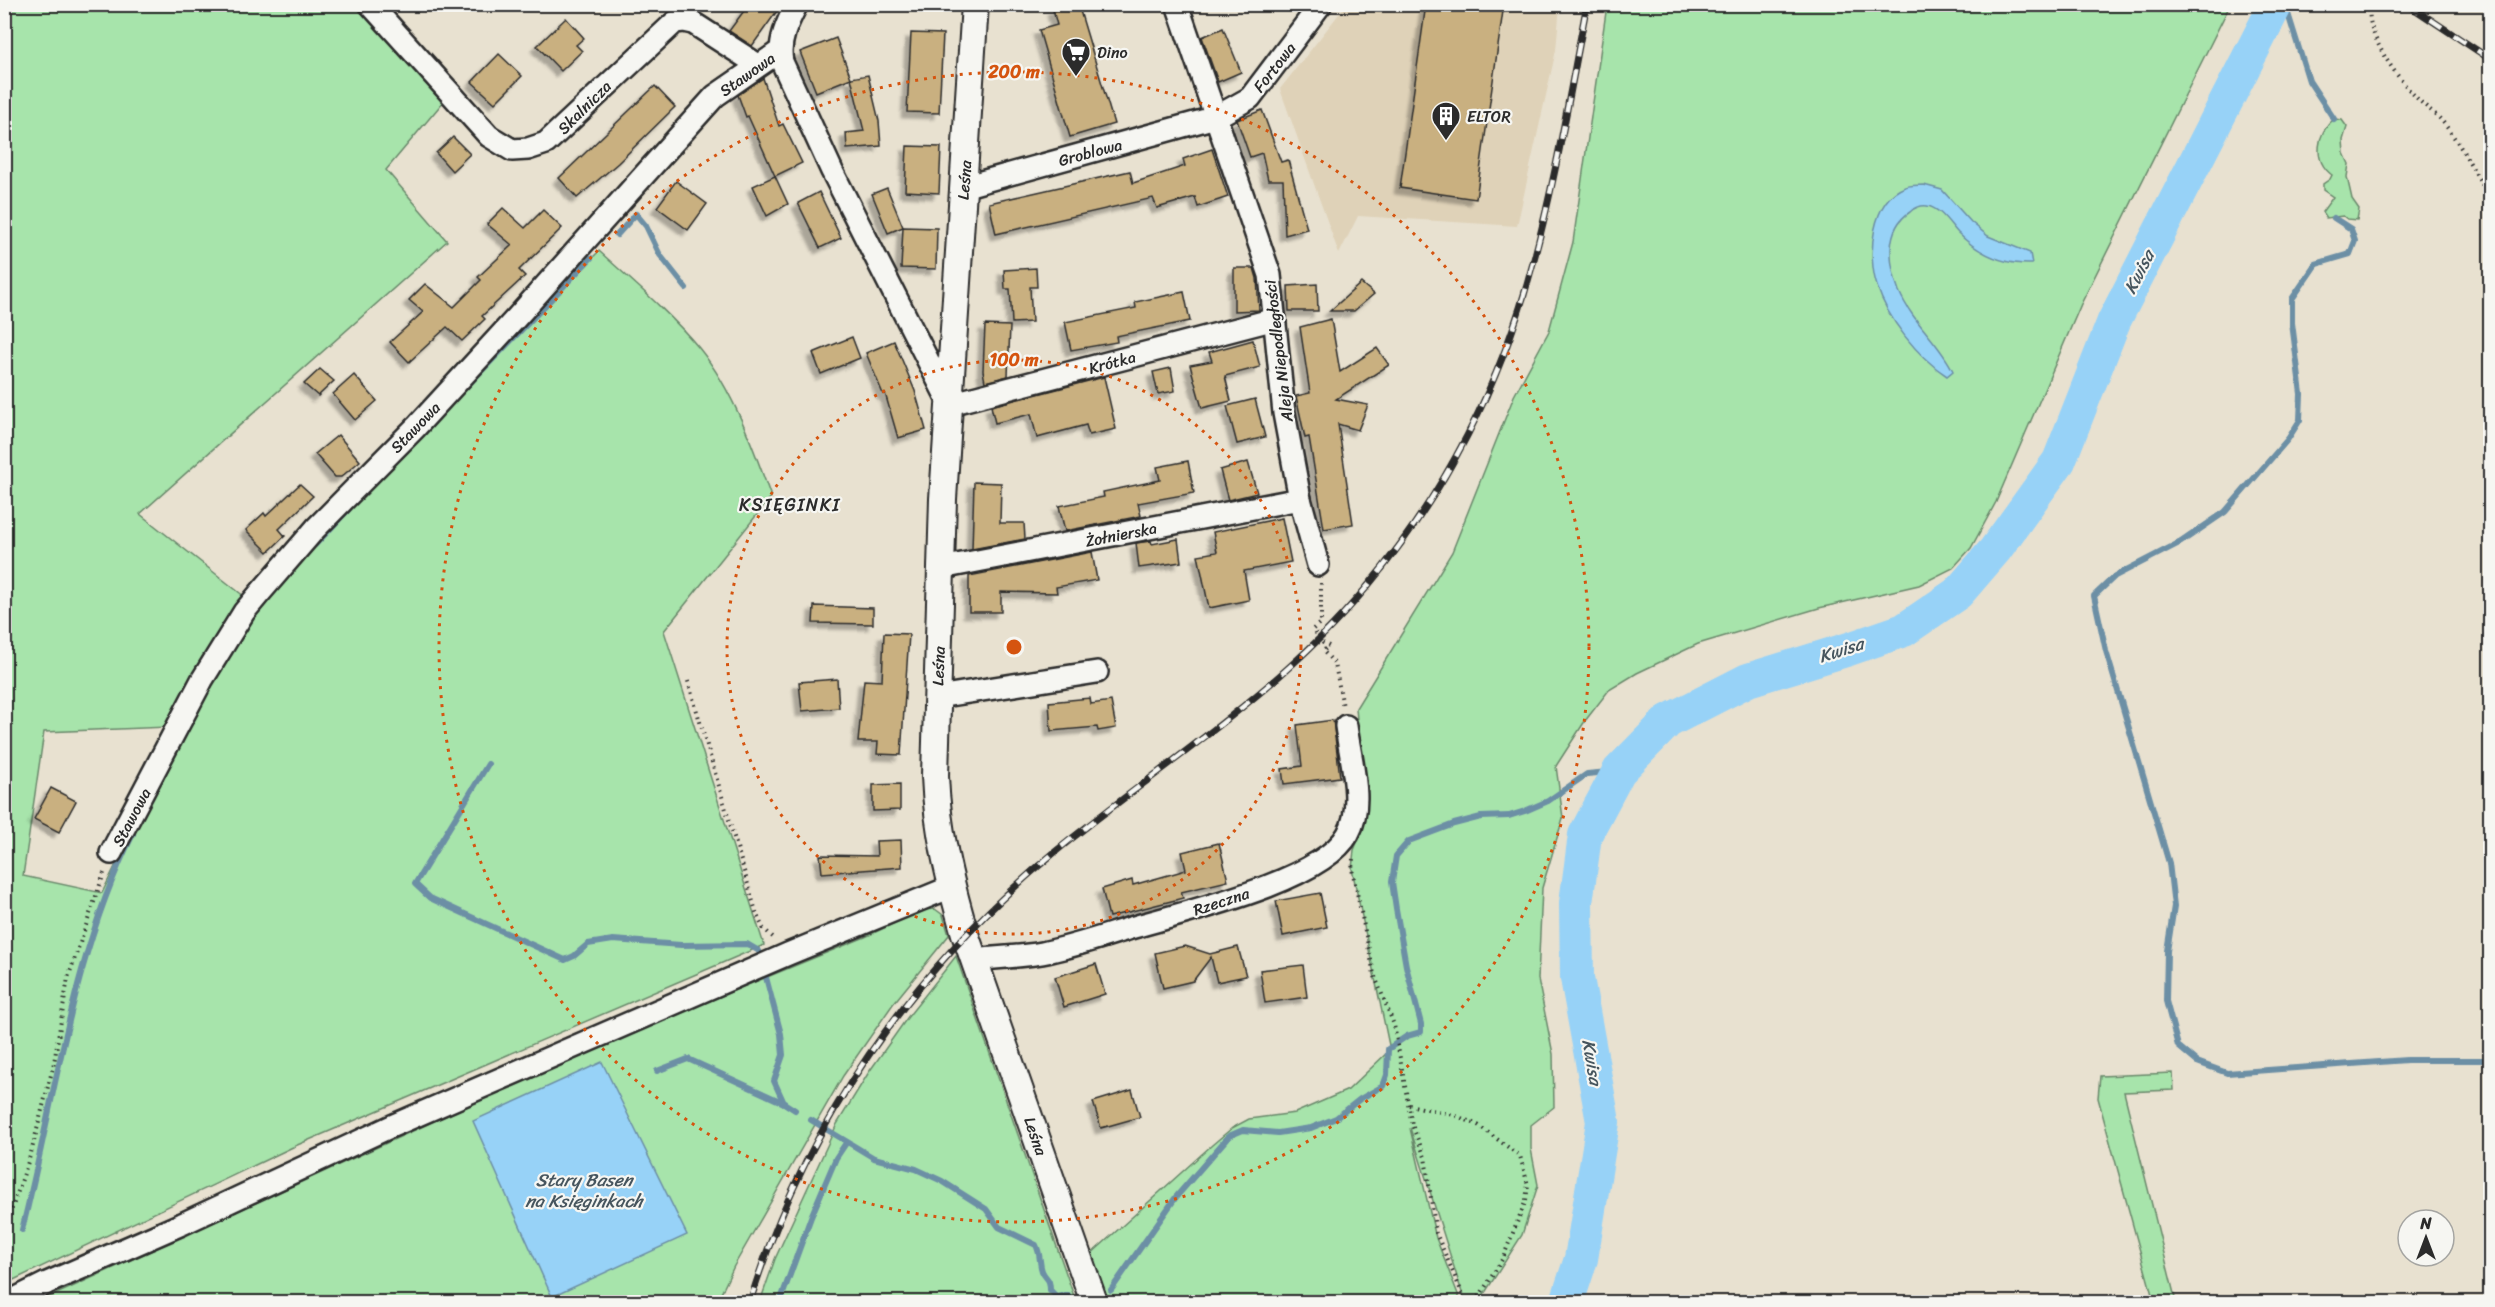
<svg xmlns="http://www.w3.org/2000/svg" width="2495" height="1307" font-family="Sriracha,sans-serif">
  <defs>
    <filter id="shadow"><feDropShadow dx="-5.5" dy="5.5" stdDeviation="1.5" flood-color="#0004"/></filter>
  </defs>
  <rect width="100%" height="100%" fill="#e8e1d0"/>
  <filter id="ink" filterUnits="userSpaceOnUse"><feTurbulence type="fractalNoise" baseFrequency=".0167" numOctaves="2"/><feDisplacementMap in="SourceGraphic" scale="12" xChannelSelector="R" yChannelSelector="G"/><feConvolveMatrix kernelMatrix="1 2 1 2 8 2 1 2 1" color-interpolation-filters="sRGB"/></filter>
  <g filter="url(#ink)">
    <polygon fill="#dfd2b8" points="1346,5 1560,5 1556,50 1517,226 1358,216 1339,254 1280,89"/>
    <g fill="#a7e4ab" stroke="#69886b" stroke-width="1.5" fill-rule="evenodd">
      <path d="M5,5H358L444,101L386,170L447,241L140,514L259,608L314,547L599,251C633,282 669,312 699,348C733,390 753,446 771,497L664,631L764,945L295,1146L5,1284ZM168,727L148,799L102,893L23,876L44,732Z"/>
      <polygon points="1607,5 2230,5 2081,304 1996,502 1971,548 1953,568 1919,585 1819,608 1698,644 1637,673 1609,690 1585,721 1556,766 1563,818 1542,888 1538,979 1553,1054 1554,1107 1531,1125 1531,1149 1538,1185 1522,1235 1479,1302 1465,1302 1410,1128 1436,1238 1461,1302 1107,1302 1090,1255 1212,1145 1232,1128 1249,1119 1295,1113 1348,1090 1390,1050 1352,869 1354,850 1361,833 1365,813 1356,708 1452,552 1514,396 1549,331 1573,242"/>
      <path d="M2334,119L2342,120L2347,127L2343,140L2344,153L2349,164L2347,177L2352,199L2359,209L2357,220L2347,219L2343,216L2326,218L2322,212L2333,197L2323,190V184L2330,179L2332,175C2312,160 2317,133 2334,119Z"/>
      <polygon points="935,909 943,915 949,935 893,1004 843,1076 734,1266 717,1302 39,1302 594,1048 865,937 922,910"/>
      <polygon points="956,956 1076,1302 760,1302 775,1259 837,1124 869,1072 907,1018"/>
      <polygon points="2173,1073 2174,1090 2124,1092 2176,1302 2154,1302 2098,1098 2100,1076"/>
    </g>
    <g fill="#97d2f7" stroke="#6c8fa5" stroke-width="1.5">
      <path d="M1924,185L1942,190L1971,222L1988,236L2030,253L2032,264C2003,265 1978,253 1958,233C1949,223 1940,208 1927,206C1921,205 1914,208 1910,212C1884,229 1889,265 1899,291C1912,322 1939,342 1953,371L1947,376C1918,357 1888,320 1877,286C1867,256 1871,200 1905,187C1911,185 1918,185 1924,185Z"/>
      <polygon points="602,1062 687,1235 552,1297 473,1121"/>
    </g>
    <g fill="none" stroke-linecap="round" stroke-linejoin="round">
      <g stroke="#6c8fa5" stroke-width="6">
        <polyline points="2285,4 2309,81 2334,119"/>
        <polyline points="2334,218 2351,229 2355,241 2350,254 2316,264 2292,299 2292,323 2301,394 2300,420 2288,439 2225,512 2181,542 2115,576 2094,596 2106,651 2169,863 2174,906 2167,951 2166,1001 2178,1046 2197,1062 2227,1073 2407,1060 2490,1060"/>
        <polyline points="617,235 636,214 646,226 660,255 686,288"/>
        <polyline points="466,387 591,258"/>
        <polyline points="315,545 349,509"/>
        <polyline points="488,764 415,884 430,898 565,960 574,956 588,944 613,940 681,945 747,944 759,951 781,1034 783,1055 774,1081 784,1103 795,1110"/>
        <polyline points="657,1071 688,1059 784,1103"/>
        <path d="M811,1120L874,1158L916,1169L942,1181L986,1209L999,1227L1036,1245C1041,1255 1039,1263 1042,1271C1046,1280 1050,1277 1050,1290L1057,1297L1068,1295"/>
        <path d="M22,1230C56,1097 71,958 133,834"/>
        <polyline points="1111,1290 1176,1197 1229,1136 1243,1130 1278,1133 1311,1128 1336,1118 1360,1099 1383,1086 1387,1075 1388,1049 1407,1036 1421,1032 1421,1024 1406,966 1396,909 1392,882 1396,856 1409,841 1454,824 1481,817 1509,816 1525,811 1548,801 1587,774 1619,771"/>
        <polyline points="780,1302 811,1217 836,1158 846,1143"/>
      </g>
      <polyline stroke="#97d2f7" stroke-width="34" points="1567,1302 1581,1259 1603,1122 1577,978 1576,903 1585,835 1619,771 1668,721 1748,680 1849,649 1904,630 1958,593 1995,550 2059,461 2114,321 2276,4"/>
    </g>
    <g fill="#c9b080" stroke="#2b2b2b" stroke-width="1.5" filter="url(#shadow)">
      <polygon points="749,4 782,4 752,46 729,31"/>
      <polygon points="1072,4 1078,4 1114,124 1070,137 1039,30 1057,25 1053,10"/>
      <polygon points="1426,4 1504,4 1476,199 1400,188"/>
      <polygon points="566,18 584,38 576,45 582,51 561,71 537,46"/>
      <polygon points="1223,28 1241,72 1218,82 1202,37"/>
      <polygon points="911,33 943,34 939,113 907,112"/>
      <polygon points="836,38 851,78 816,92 800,52"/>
      <polygon points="499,54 522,76 495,103 472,82"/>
      <polygon points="868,75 879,121 881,146 847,149 846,133 864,131 851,78"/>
      <polygon points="763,78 779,126 783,124 802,163 775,176 748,116 746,117 738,95"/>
      <polygon points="655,86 675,107 618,163 577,198 559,178"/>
      <polygon points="1262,110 1281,162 1288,160 1307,229 1285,235 1283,180 1268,180 1262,153 1250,157 1237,120"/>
      <polygon points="453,137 470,154 452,171 436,153"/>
      <polygon points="907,146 941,147 939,193 905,191"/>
      <polygon points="1212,149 1228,197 1198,207 1195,197 1157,208 1153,198 996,234 989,203 1130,171 1133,183 1185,166 1183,159"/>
      <polygon points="775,176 788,204 767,216 753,186"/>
      <polygon points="676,181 707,204 688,230 657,207"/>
      <polygon points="887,188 903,227 888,233 872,194"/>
      <polygon points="819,192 841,238 820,248 798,203"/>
      <polygon points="503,208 525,228 543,210 562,228 519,270 525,276 482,316 485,319 462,341 447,327 409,362 390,342 423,312 409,300 425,284 454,307 481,280 478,277 512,245 487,224"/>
      <polygon points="903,227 937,228 936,269 901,268"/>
      <polygon points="1036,268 1037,287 1030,287 1032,322 1012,323 1010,289 1005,289 1004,270"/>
      <polygon points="1234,268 1254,268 1257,278 1259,310 1234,311"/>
      <polygon points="1361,283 1374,294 1354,311 1330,311"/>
      <polygon points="1317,284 1318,311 1289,311 1288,286"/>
      <polygon points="1184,292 1190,321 1116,336 1117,342 1071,350 1065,322 1136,308 1135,302"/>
      <polygon points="1331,319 1340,372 1377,348 1389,365 1336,399 1368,405 1358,430 1338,424 1353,524 1324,529 1309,437 1305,438 1296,396 1310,393 1300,327"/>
      <polygon points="985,325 1010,326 1008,376 985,382 983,371"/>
      <polygon points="852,337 860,358 821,374 813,353"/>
      <polygon points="1253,340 1260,367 1225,376 1231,401 1202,408 1190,365 1212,361 1209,352"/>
      <polygon points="894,341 915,391 926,430 898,438 885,393 883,394 866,353"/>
      <polygon points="1171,368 1175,391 1158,394 1153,372"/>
      <polygon points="320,369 334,381 318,396 304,384"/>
      <polygon points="354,375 377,401 355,420 333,394"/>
      <polygon points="1104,377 1116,429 1089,435 1086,425 1037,438 1031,414 995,423 991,406"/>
      <polygon points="1255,399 1265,437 1237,444 1227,406"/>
      <polygon points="338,435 360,461 341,477 335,477 315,454"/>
      <polygon points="1188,461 1194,493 1138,503 1141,516 1065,531 1059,506 1104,497 1103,492 1160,480 1157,467"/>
      <polygon points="1248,462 1257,493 1228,500 1220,470"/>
      <polygon points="974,482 1001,483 1000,523 1024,523 1025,539 972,549"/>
      <polygon points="300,484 313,496 279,529 285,536 268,552 246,530 264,513 266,516"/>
      <polygon points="1282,518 1291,562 1244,571 1249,600 1209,608 1198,555 1217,552 1213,532"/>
      <polygon points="1178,539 1181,562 1139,568 1136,543 1151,541 1152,544"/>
      <polygon points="1092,552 1097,580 1056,587 1057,593 1001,592 1001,612 969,612 969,576"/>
      <polygon points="814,606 873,608 873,624 813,623"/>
      <polygon points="884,633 909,634 901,755 877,754 878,742 858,742 864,680 882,681"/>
      <polygon points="837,679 839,708 802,711 799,682"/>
      <polygon points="1090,698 1091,704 1111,701 1116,728 1098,731 1097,727 1051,731 1049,702"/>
      <polygon points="1333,720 1340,777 1284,784 1282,769 1302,766 1297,725"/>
      <polygon points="900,784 900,810 873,811 873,785"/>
      <polygon points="51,788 76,801 59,832 34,819"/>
      <polygon points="901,840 902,867 822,873 820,855 877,856 876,841"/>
      <polygon points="1219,843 1228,881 1181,892 1183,898 1109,917 1102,889 1132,880 1133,885 1186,870 1182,852"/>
      <polygon points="1320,893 1327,927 1283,936 1276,901"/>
      <polygon points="1185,946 1210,954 1238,947 1246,976 1217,982 1211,957 1193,981 1163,988 1155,953"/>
      <polygon points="1096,964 1105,994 1064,1007 1055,977"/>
      <polygon points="1303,965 1307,997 1265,1003 1260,970"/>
      <polygon points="1132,1090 1140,1117 1101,1128 1093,1102"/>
    </g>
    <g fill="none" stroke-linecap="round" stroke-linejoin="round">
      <g stroke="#2b2b2b" stroke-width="26">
        <g id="minor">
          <polyline points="370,4 489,136 512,150 528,149 546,143 675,22 684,21 693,23 758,65"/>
          <path d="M797,4C787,23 778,41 782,62L832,171L950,404L1275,319"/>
          <polyline points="1177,4 1270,275 1284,413 1300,499 1318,565"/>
          <polyline points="963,187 1216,117 1250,98 1321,4"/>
          <polyline points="941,568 1300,499"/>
          <polyline points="937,697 1097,672"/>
          <polyline points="111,853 202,680 244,612 259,594 316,528 416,427 517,317 715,96 780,51"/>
          <path d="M974,960C996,957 1020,957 1042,953C1073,947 1104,936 1134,927C1186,912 1322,881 1348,834C1365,804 1350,758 1346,726"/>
          <polyline points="9,1302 47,1283 182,1224 392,1126 788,954 951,887"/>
        </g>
      </g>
      <g stroke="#2b2b2b" stroke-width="30">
        <path id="major" d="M975,4L943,499L935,776C937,830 950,882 965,934L1094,1302"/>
      </g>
      <g stroke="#2b2b2b" stroke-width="4" stroke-dasharray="1.5 4.5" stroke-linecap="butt">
        <path d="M2371,4C2362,30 2397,78 2415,96C2423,105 2434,112 2442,121C2461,144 2475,173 2490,199"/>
        <polyline points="1321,583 1321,622 1313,629 1323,643 1329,646 1323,651 1335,664 1343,707"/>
        <polyline points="688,681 757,915 763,928 775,939"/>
        <polyline points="1353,859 1352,869 1374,974 1394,1025 1412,1125 1425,1157 1436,1233 1466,1302"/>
        <polyline points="1409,1105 1454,1115 1478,1125 1520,1156 1528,1185 1526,1200 1503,1258 1476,1302"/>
        <polyline points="4,1232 31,1153 54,1063 68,978 105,870"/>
      </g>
      <use href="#minor" stroke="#f6f6f2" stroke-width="21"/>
      <use href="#major" stroke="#f6f6f2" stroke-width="26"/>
      <g stroke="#2b2b2b" stroke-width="7">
        <g id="rail">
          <polyline points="2407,4 2490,59"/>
          <path d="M750,1302C805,1123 911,971 1055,852C1160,766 1279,693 1366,588C1445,494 1502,382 1533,263C1556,178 1570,91 1587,4"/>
        </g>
      </g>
      <use href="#rail" stroke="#f6f6f2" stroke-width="4.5" stroke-dasharray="14" stroke-linecap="butt"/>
    </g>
  </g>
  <g fill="none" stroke="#d5540f" stroke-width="3" stroke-dasharray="3 6">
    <circle cx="1014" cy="647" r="287"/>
    <circle cx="1014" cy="647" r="575"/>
  </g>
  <defs>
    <g id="supermarket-pin" transform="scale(1.5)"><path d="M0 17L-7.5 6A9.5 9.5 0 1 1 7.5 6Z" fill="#2b2b2b" stroke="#f6f6f2"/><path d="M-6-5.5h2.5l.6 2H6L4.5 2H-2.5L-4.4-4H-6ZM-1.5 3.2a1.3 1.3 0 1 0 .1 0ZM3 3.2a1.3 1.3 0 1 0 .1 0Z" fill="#fff"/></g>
    <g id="building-pin" transform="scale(1.5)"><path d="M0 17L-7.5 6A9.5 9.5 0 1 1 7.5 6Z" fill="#2b2b2b" stroke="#f6f6f2"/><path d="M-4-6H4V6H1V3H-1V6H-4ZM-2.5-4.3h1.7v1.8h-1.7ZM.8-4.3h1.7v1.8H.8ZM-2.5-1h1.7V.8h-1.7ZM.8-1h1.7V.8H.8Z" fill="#fff"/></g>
  </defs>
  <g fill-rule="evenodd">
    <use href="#supermarket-pin" x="1076" y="52"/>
    <use href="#building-pin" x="1446" y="116"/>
  </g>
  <g text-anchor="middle" stroke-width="4.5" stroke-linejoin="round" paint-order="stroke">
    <g font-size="16" fill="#2b2b2b" stroke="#f6f6f2" text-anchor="start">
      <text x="1097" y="58">Dino</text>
      <text x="1467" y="122">ELTOR</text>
    </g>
    <g font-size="16" fill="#2b2b2b" stroke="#f6f6f2">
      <text transform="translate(1274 67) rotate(-52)" y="6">Fortowa</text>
      <text transform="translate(747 74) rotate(-35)" y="6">Stawowa</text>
      <text transform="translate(584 107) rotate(-45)" y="6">Skalnicza</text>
      <text transform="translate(1090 152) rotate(-15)" y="6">Groblowa</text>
      <text transform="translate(964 180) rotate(-86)" y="6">Leśna</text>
      <text transform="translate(1278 351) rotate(-97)" y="6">Aleja Niepodległości</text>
      <text transform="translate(1112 362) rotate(-15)" y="6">Krótka</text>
      <text transform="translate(415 427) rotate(-46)" y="6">Stawowa</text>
      <text transform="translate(1121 534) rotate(-11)" y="6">Żołnierska</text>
      <text transform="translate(938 666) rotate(-88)" y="6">Leśna</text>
      <text transform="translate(131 817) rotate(-62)" y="6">Stawowa</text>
      <text transform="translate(1221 901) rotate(-18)" y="6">Rzeczna</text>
      <text transform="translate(1036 1136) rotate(71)" y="6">Leśna</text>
    </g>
    <g font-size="18" font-style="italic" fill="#46555e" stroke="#f6f6f2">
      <text transform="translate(2139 272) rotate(-63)" y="6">Kwisa</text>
      <text transform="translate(1841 650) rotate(-18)" y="6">Kwisa</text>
      <text transform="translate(1592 1062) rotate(80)" y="6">Kwisa</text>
      <text x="584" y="1186">Stary Basen<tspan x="584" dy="21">na Księginkach</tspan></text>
    </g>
    <g font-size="18" letter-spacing="1.5" fill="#2b2b2b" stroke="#f6f6f2">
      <text x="790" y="511">KSIĘGINKI</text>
    </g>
  </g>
  <circle cx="1014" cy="647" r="9" fill="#d5540f" stroke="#f6f6f2" stroke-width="3"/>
  <g font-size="18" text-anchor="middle" font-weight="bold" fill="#d5540f" stroke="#f6f6f2" stroke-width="4.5" stroke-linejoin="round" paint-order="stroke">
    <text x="1014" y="78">200 m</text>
    <text x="1014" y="366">100 m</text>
  </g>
  <rect width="2495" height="1307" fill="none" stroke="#f6f6f2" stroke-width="24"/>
  <rect x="12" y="12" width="2471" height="1283" fill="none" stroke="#2b2b2b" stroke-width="2" filter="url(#ink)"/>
  <g transform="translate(2426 1238)"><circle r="28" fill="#f6f6f2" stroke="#a5a5a2" stroke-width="1.5"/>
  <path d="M0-4.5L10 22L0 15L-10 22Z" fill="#2b2b2b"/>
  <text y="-9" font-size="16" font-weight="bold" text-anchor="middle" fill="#2b2b2b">N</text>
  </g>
</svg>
